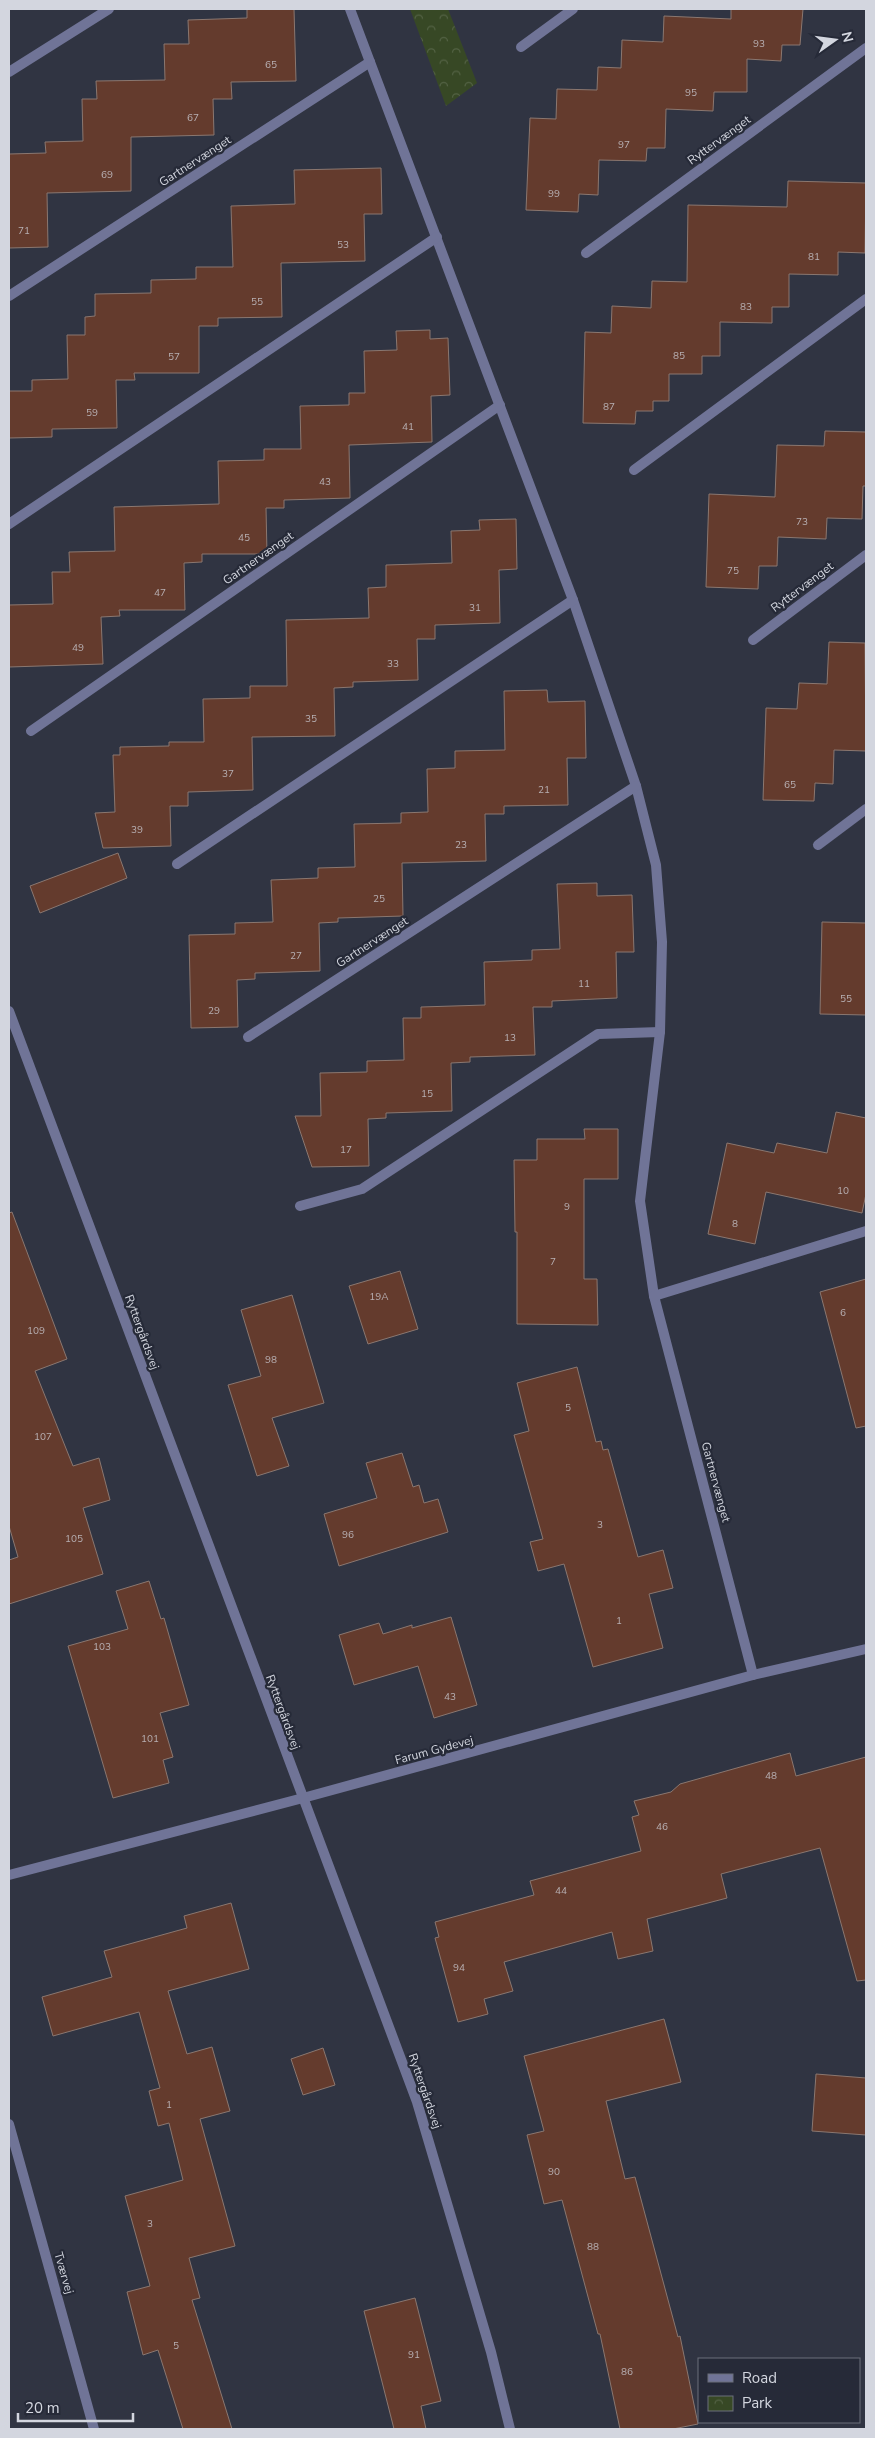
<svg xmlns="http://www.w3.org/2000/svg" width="875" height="2438" font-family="'Nunito Sans',sans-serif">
  <defs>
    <pattern id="park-crowns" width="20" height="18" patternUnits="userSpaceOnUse" patternTransform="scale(1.25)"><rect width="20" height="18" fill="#374825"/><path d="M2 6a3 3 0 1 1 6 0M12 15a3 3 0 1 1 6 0" fill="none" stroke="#536244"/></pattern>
  </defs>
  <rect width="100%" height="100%" fill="#303442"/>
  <polygon fill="url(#park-crowns)" points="410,9 448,9 477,83 446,106"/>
  <g fill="#643b2d" stroke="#8a7770">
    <polygon points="247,9 294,9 296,81 231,82 232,99 213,99 214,135 131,137 131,191 47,193 48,247 9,248 9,154 46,153 45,142 83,141 82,99 97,99 96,81 165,80 164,44 189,44 188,20 247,18"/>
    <polygon points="731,9 803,9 800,45 782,45 781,61 747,59 747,92 714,92 713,111 666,109 665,148 647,148 646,161 599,160 598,195 579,194 578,212 526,210 530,118 556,119 557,89 597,90 598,67 621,68 622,40 663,42 664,16 731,19"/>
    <polygon points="381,168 382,214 364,214 365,261 281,263 282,317 218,318 218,326 199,326 199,373 134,373 135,380 116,380 117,428 52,429 52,437 9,438 9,391 32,391 32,380 68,379 67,335 85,335 85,317 95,316 95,294 151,293 151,280 196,279 196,267 233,267 231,206 295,204 294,170"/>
    <polygon points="788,181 866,183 865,253 838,252 838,275 789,274 789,307 772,307 772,323 720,322 720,356 702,356 702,374 669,374 669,401 653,401 653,411 636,411 635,424 583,423 585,332 611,333 612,306 651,308 652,281 687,282 688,205 787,207"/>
    <polygon points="430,330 430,339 448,338 450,395 431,396 432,442 349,445 350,498 284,500 284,508 266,508 267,554 202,554 202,562 184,563 185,610 119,610 120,616 101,617 103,664 9,667 9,605 53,604 52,572 70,572 69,552 115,551 114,507 219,504 218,461 264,460 264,449 301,449 300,406 349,405 349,393 365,393 364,351 397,350 396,331"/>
    <polygon points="825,431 866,432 866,486 863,486 862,519 827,518 826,539 778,537 777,566 759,566 758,589 706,587 709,494 775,497 777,445 824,446"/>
    <polygon points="516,519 517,569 499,570 500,623 435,625 435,639 417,639 418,680 353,682 353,687 334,688 335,736 252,737 253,790 188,792 188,806 170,806 171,846 103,848 95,813 115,812 113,755 120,755 120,747 169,746 169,742 204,742 203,699 250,698 250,686 287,686 286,620 369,618 368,588 386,587 386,565 452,563 451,531 480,530 479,520"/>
    <polygon points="829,642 865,643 866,751 834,750 833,784 815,783 814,801 763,800 766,708 797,709 799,683 827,684"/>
    <polygon points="547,690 548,702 585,701 586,758 567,758 568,805 504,806 504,814 485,814 486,861 402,863 403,916 338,918 338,922 319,923 320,971 255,973 255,979 237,980 238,1027 191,1028 189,935 235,934 235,923 273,922 271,880 318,878 318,868 355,867 354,824 401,823 401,813 428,812 427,769 455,768 455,751 505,750 504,691"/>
    <polygon points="118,853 127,878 40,913 30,886"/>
    <polygon points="597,883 597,896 632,895 634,952 616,952 617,998 552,1001 552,1007 533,1007 535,1055 470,1057 470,1062 451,1063 452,1111 386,1113 386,1118 368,1119 369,1166 312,1167 295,1116 321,1116 320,1073 367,1072 367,1061 404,1060 403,1018 421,1018 421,1007 485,1005 484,962 532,960 532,950 560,949 557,884"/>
    <polygon points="822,922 866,923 866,1015 820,1014"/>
    <polygon points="836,1112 866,1118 866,1194 862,1213 766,1192 755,1244 708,1234 727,1143 774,1153 777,1143 827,1153"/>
    <polygon points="584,1129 618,1129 618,1179 584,1179 584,1279 597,1279 598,1325 517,1324 517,1232 515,1232 514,1160 537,1160 537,1139 585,1139"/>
    <polygon points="12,1212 67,1359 35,1371 73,1466 99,1458 110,1500 83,1508 103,1574 9,1604 9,1560 18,1557 9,1526 9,1213"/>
    <polygon points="400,1271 418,1329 368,1344 349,1286"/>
    <polygon points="866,1279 866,1426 856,1428 820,1292"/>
    <polygon points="292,1295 324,1403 272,1418 289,1466 257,1476 228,1385 261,1376 241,1310"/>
    <polygon points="577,1367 596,1442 601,1441 603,1450 608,1449 638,1557 663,1550 673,1588 649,1594 663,1648 593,1667 564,1564 538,1571 530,1542 543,1539 514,1435 529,1431 517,1383"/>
    <polygon points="402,1453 413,1487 419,1485 424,1503 438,1499 448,1532 339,1566 324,1514 377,1498 366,1463"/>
    <polygon points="149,1581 161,1619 164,1618 189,1705 160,1713 173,1757 163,1760 169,1783 113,1798 68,1646 128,1629 116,1591"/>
    <polygon points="451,1617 477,1705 434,1718 418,1666 354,1685 339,1635 379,1623 383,1634 412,1625 412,1628"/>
    <polygon points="790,1753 796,1776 866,1757 866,1980 857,1981 820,1848 721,1874 727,1898 647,1919 653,1951 618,1959 612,1932 504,1962 513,1991 484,1999 488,2014 458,2022 435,1938 439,1937 435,1922 534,1895 530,1881 641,1851 632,1817 639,1815 634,1801 671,1792 680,1784"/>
    <polygon points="231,1903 249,1969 168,1991 187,2054 212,2047 230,2111 200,2119 235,2246 189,2258 200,2298 192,2300 232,2429 183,2429 158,2350 143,2355 127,2292 150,2286 125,2196 183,2180 169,2123 158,2126 149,2091 160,2088 139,2012 53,2036 42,1997 112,1977 104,1951 187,1928 184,1916"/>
    <polygon points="664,2019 681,2082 606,2101 625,2179 635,2177 678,2337 680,2336 698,2424 673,2429 620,2429 600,2334 598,2334 562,2200 544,2204 527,2135 544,2131 524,2056"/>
    <polygon points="323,2048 335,2085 303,2095 291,2059"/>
    <polygon points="816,2074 866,2078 866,2135 812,2131"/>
    <polygon points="415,2298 441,2401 421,2406 426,2429 394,2429 364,2311"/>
  </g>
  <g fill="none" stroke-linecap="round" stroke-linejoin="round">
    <g stroke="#707497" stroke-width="10">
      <polyline points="350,9 573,600 636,786 656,865 662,942 660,1032 640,1201 654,1296 753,1675"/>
      <polyline points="521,47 573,9"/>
      <polyline points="9,72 109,9"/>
      <polyline points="586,253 866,48"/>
      <polyline points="9,296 370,62"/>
      <polyline points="634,470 866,299"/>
      <polyline points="9,524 437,237"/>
      <polyline points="753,640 866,555"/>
      <polyline points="31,731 500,405"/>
      <polyline points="818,845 866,809"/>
      <polyline points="177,864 573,600"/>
      <polyline points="248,1037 636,786"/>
      <polyline points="300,1206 362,1189 598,1034 660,1032"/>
      <polyline points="654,1296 866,1231"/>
      <polyline points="9,1875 303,1798 753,1675 866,1649"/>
      <polyline points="9,2124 94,2429"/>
    </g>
    <polyline stroke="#707497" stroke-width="10" points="9,1011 417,2102 491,2352 510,2429"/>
  </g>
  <g text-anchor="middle" stroke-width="4.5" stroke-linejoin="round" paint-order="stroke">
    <g font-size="10" fill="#b7afb2">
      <text x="759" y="47">93</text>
      <text x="271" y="68">65</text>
      <text x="691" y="96">95</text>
      <text x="193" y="121">67</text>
      <text x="624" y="148">97</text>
      <text x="107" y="178">69</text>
      <text x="554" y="197">99</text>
      <text x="24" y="234">71</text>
      <text x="343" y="248">53</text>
      <text x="814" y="260">81</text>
      <text x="257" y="305">55</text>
      <text x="746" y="310">83</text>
      <text x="679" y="359">85</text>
      <text x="174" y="360">57</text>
      <text x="609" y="410">87</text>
      <text x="92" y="416">59</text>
      <text x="408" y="430">41</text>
      <text x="325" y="485">43</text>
      <text x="802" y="525">73</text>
      <text x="244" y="541">45</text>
      <text x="733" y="574">75</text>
      <text x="160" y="596">47</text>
      <text x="475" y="611">31</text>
      <text x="78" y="651">49</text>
      <text x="393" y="667">33</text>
      <text x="311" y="722">35</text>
      <text x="228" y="777">37</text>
      <text x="790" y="788">65</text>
      <text x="544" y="793">21</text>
      <text x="137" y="833">39</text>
      <text x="461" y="848">23</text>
      <text x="379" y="902">25</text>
      <text x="296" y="959">27</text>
      <text x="584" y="987">11</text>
      <text x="846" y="1002">55</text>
      <text x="214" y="1014">29</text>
      <text x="510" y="1041">13</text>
      <text x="427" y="1097">15</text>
      <text x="346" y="1153">17</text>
      <text x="843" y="1194">10</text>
      <text x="567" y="1210">9</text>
      <text x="735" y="1227">8</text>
      <text x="553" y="1265">7</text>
      <text x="379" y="1300">19A</text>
      <text x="843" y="1316">6</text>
      <text x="36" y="1334">109</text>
      <text x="271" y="1363">98</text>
      <text x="568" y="1411">5</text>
      <text x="43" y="1440">107</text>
      <text x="600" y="1528">3</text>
      <text x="348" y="1538">96</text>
      <text x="74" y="1542">105</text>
      <text x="619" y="1624">1</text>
      <text x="102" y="1650">103</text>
      <text x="450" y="1700">43</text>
      <text x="150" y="1742">101</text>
      <text x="771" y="1779">48</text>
      <text x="662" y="1830">46</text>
      <text x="561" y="1894">44</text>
      <text x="459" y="1971">94</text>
      <text x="169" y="2108">1</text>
      <text x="554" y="2175">90</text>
      <text x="150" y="2227">3</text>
      <text x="593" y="2250">88</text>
      <text x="176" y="2349">5</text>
      <text x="414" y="2358">91</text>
      <text x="627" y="2375">86</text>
    </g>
    <g font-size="12" fill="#d3d6df" stroke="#262a38">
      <text transform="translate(719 140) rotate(-36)" y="4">Ryttervænget</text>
      <text transform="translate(195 161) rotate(-33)" y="4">Gartnervænget</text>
      <text transform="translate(258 558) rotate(-35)" y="4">Gartnervænget</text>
      <text transform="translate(802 587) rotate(-37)" y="4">Ryttervænget</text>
      <text transform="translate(372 942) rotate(-33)" y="4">Gartnervænget</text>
      <text transform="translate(142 1332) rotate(70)" y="4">Ryttergårdsvej</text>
      <text transform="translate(716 1482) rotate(75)" y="4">Gartnervænget</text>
      <text transform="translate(283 1712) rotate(70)" y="4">Ryttergårdsvej</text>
      <text transform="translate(434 1750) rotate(-15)" y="4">Farum Gydevej</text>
      <text transform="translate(425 2091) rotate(71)" y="4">Ryttergårdsvej</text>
      <text transform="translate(64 2273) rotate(74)" y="4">Tværvej</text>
    </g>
  </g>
  <rect width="875" height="2438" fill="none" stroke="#d3d6df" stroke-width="20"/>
  <rect x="698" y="2358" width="162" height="65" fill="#262a38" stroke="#6b6f7b"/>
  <rect x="708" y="2374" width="25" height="8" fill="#707497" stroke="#6b6f7b"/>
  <text x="742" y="2383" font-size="15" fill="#d3d6df">Road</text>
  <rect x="708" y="2396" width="25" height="15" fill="url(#park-crowns)" stroke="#6b6f7b"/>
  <text x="742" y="2408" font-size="15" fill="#d3d6df">Park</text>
  <g transform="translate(835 40) rotate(76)" stroke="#262a38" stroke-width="4" paint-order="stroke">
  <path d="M0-4L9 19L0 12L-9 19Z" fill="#d3d6df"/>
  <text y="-8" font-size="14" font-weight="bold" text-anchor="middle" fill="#d3d6df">N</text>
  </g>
  <path d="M18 2413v8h115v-8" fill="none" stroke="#d3d6df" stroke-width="2.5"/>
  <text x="25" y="2413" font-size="15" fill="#d3d6df" stroke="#262a38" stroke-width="4" paint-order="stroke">20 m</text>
</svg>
